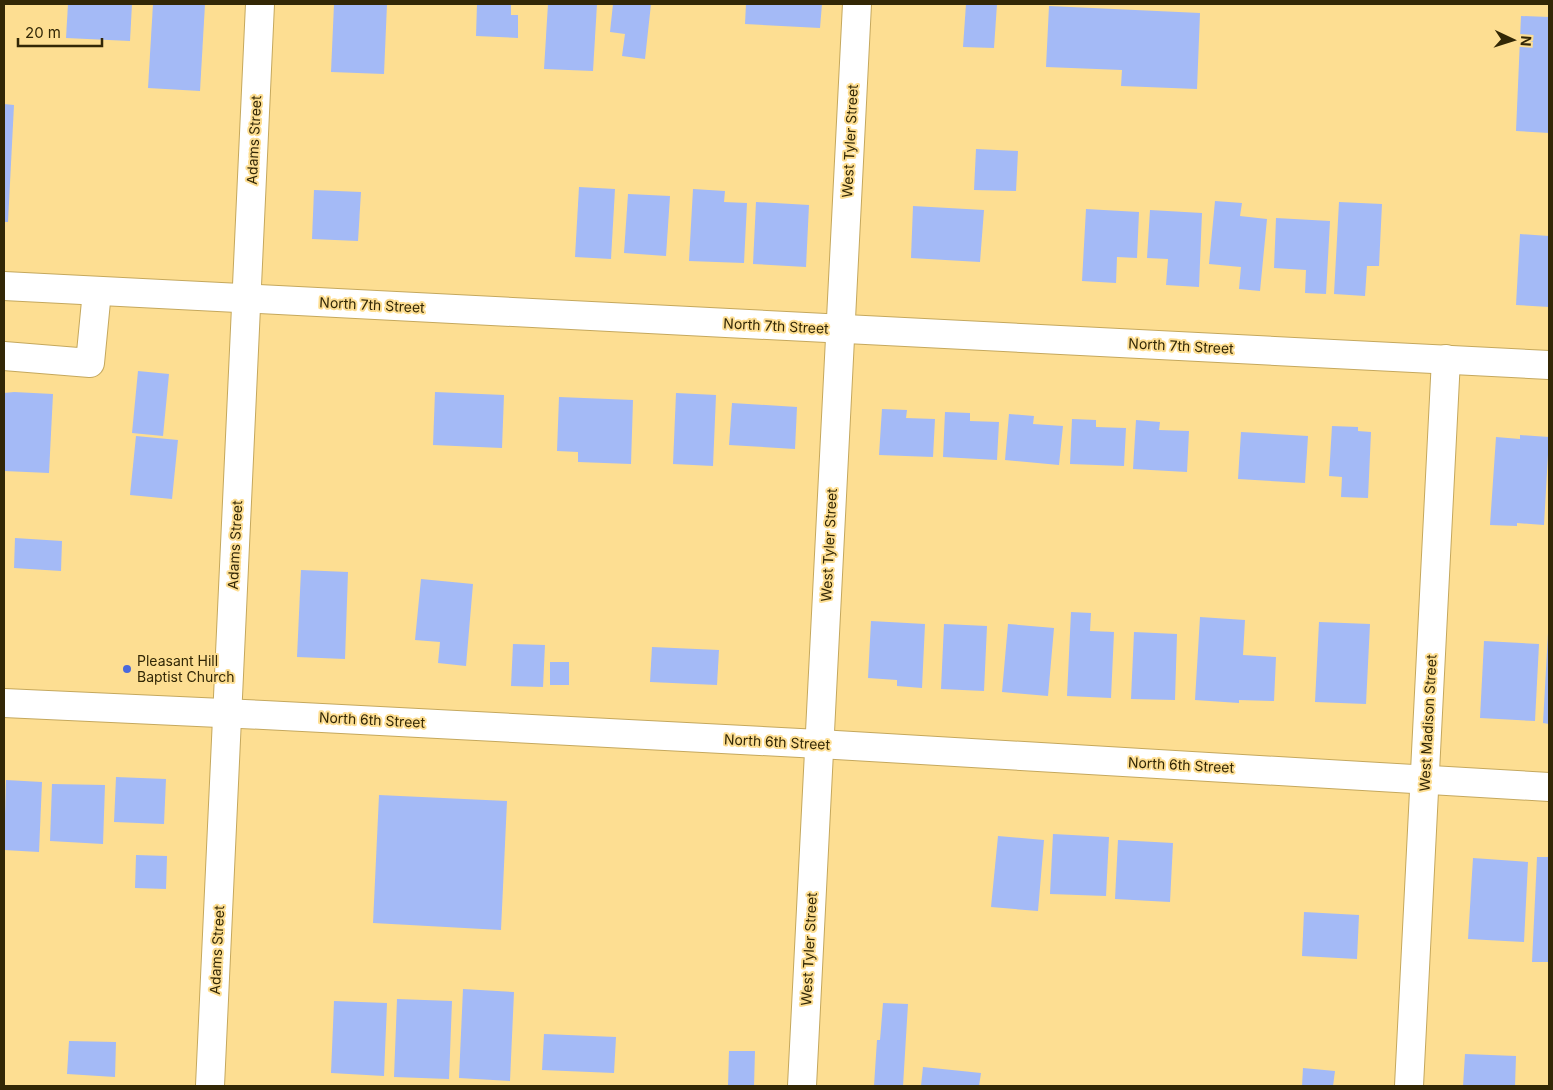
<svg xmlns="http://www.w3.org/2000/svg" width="1553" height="1090" font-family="Inter,sans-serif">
  <rect width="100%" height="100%" fill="#fdde92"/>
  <g fill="#a4baf6">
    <polygon points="68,4 132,4 130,41 66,38"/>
    <polygon points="153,4 205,4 200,91 148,88"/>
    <polygon points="334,4 387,4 384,74 331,72"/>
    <polygon points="477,4 511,4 511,15 518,15 518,38 476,36"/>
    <polygon points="548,4 597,4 593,71 544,69"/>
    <polygon points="613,4 651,4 645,59 622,56 625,34 610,32"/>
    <polygon points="746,4 822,4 820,28 745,24"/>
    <polygon points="966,4 997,4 994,48 963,47"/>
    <polygon points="1049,6 1200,13 1197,89 1121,86 1122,70 1046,67"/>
    <polygon points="1521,16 1549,17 1549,133 1516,131"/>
    <polygon points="4,104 14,105 8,222 4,222"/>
    <polygon points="976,149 1018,151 1016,191 974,190"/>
    <polygon points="579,187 615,189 611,259 575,257"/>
    <polygon points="693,189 725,191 724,202 747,203 744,263 689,261"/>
    <polygon points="314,190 361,192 358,241 312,239"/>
    <polygon points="628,194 670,196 666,256 624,253"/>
    <polygon points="1215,201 1242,203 1240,216 1267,219 1260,291 1239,289 1241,267 1209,264"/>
    <polygon points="756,202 809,205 806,267 753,264"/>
    <polygon points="1339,202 1382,204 1379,266 1367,266 1365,296 1334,294"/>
    <polygon points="913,206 984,210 980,262 911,258"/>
    <polygon points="1086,209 1139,212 1137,258 1117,257 1116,283 1082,281"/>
    <polygon points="1150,210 1202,213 1199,287 1166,285 1168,259 1147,258"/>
    <polygon points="1276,218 1330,221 1326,294 1305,293 1306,270 1274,268"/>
    <polygon points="1520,234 1549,236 1549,307 1516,305"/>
    <polygon points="138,371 169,374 163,436 132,433"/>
    <polygon points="14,392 53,394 49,473 4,471 4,393"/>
    <polygon points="435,392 504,395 502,448 433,445"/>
    <polygon points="676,393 716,395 713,466 673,464"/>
    <polygon points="559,397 633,400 631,464 578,462 578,452 557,451"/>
    <polygon points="732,403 797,407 795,449 729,445"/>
    <polygon points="882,409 907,410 906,418 935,419 933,457 879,455"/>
    <polygon points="945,412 970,413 970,421 999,422 997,460 943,457"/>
    <polygon points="1009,414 1034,416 1033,424 1063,426 1059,465 1005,460"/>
    <polygon points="1072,419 1096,420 1096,427 1126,428 1124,466 1070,464"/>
    <polygon points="1136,420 1160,422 1159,430 1189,431 1187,472 1133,469"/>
    <polygon points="1332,426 1358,427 1358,431 1371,432 1368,498 1341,497 1342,477 1329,476"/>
    <polygon points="1241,432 1308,436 1305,483 1238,479"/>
    <polygon points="1520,435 1549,437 1544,525 1517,523 1517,526 1490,525 1496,437 1520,439"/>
    <polygon points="136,436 178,440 172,499 130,495"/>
    <polygon points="15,538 62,541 61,571 14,568"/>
    <polygon points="301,570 348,572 345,659 297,657"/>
    <polygon points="421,579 473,584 466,666 438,663 440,642 415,640"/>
    <polygon points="1071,612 1091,613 1090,631 1114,632 1111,698 1067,696"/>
    <polygon points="1200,617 1245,620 1243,655 1276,657 1274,701 1239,700 1239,703 1195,700"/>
    <polygon points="871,621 925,624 922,688 897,686 897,680 868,678"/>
    <polygon points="1319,622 1370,624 1366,704 1315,702"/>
    <polygon points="944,624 987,626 984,691 941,689"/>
    <polygon points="1008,624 1054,628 1048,696 1002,692"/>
    <polygon points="1134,632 1177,634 1175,700 1131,699"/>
    <polygon points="1548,633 1549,633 1549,724 1543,723"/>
    <polygon points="1484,641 1539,644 1535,721 1480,718"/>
    <polygon points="513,644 545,645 543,687 511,686"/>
    <polygon points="652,647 719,650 717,685 650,682"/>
    <rect x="550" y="662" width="19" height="23"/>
    <polygon points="116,777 166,779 164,824 114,822"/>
    <polygon points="6,780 42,782 39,852 4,850"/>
    <polygon points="52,784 105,785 103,844 50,841"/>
    <polygon points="379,795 507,801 501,930 373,923"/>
    <polygon points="1053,834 1109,837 1106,896 1050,894"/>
    <polygon points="998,836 1044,840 1038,911 991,907"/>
    <polygon points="1118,840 1173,843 1170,902 1115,899"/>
    <polygon points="136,855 167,856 166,889 135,888"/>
    <polygon points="1537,857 1549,857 1549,962 1532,962"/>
    <polygon points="1473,858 1528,862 1524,942 1468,939"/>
    <polygon points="1304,912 1359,915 1357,959 1302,956"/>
    <polygon points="463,989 514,992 510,1081 459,1078"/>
    <polygon points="397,999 452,1001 449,1079 394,1077"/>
    <polygon points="334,1001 387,1003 384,1076 331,1073"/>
    <polygon points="883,1003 908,1004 903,1086 874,1086 877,1040 880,1040"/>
    <polygon points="544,1034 616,1037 614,1073 542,1070"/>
    <polygon points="69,1041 116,1042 115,1077 67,1074"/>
    <polygon points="729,1051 755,1051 754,1086 728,1086"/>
    <polygon points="1465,1054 1516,1056 1515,1086 1463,1086"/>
    <polygon points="923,1067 981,1073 979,1086 921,1086"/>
    <polygon points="1303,1068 1335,1071 1333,1086 1302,1086"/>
  </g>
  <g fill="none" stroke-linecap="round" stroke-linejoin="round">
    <g stroke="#c5a85d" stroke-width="30">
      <g id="minor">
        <polyline points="4,286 1549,365"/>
        <polyline points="4,356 90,363 97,291"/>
        <polyline points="4,703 264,715 819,744 1549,787"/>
        <polyline points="210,1086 260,4"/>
        <polyline points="802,1086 857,4"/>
        <polyline points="1409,1086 1446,359"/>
      </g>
    </g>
    <use href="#minor" stroke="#fff" stroke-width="28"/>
  </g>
  <circle fill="#4a69dc" stroke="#fdde92" stroke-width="2" cx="127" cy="669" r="5"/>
  <g text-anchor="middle" stroke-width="4" stroke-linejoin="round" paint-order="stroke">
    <g font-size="14" fill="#322706" stroke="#fdde92">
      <text transform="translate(254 140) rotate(-87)" y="5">Adams Street</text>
      <text transform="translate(850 141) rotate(-87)" y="5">West Tyler Street</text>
      <text transform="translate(372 305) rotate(3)" y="5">North 7th Street</text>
      <text transform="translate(776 326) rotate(3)" y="5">North 7th Street</text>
      <text transform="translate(1181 346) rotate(3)" y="5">North 7th Street</text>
      <text transform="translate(235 545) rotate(-87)" y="5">Adams Street</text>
      <text transform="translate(829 545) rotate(-87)" y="5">West Tyler Street</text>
      <text transform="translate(372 720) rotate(3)" y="5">North 6th Street</text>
      <text transform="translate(1428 723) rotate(-87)" y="5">West Madison Street</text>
      <text transform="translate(777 742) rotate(3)" y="5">North 6th Street</text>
      <text transform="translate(1181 765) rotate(3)" y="5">North 6th Street</text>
      <text transform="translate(809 949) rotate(-87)" y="5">West Tyler Street</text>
      <text transform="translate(217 950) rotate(-87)" y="5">Adams Street</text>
    </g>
    <g font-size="14" fill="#322706" stroke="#fdde92" text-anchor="start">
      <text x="137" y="666">Pleasant Hill<tspan x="137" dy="16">Baptist Church</tspan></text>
    </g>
  </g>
  <rect width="1553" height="1090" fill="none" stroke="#322706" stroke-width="10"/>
  <g transform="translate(1513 40) rotate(94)" stroke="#fdde92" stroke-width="4" paint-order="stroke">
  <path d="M0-4L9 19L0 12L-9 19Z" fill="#322706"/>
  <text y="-8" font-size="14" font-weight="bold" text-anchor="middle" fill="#322706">N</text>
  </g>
  <path d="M18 38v8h84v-8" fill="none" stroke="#322706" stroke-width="2.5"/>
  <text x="25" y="38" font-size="15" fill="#322706" stroke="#fdde92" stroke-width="4" paint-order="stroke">20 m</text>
</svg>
